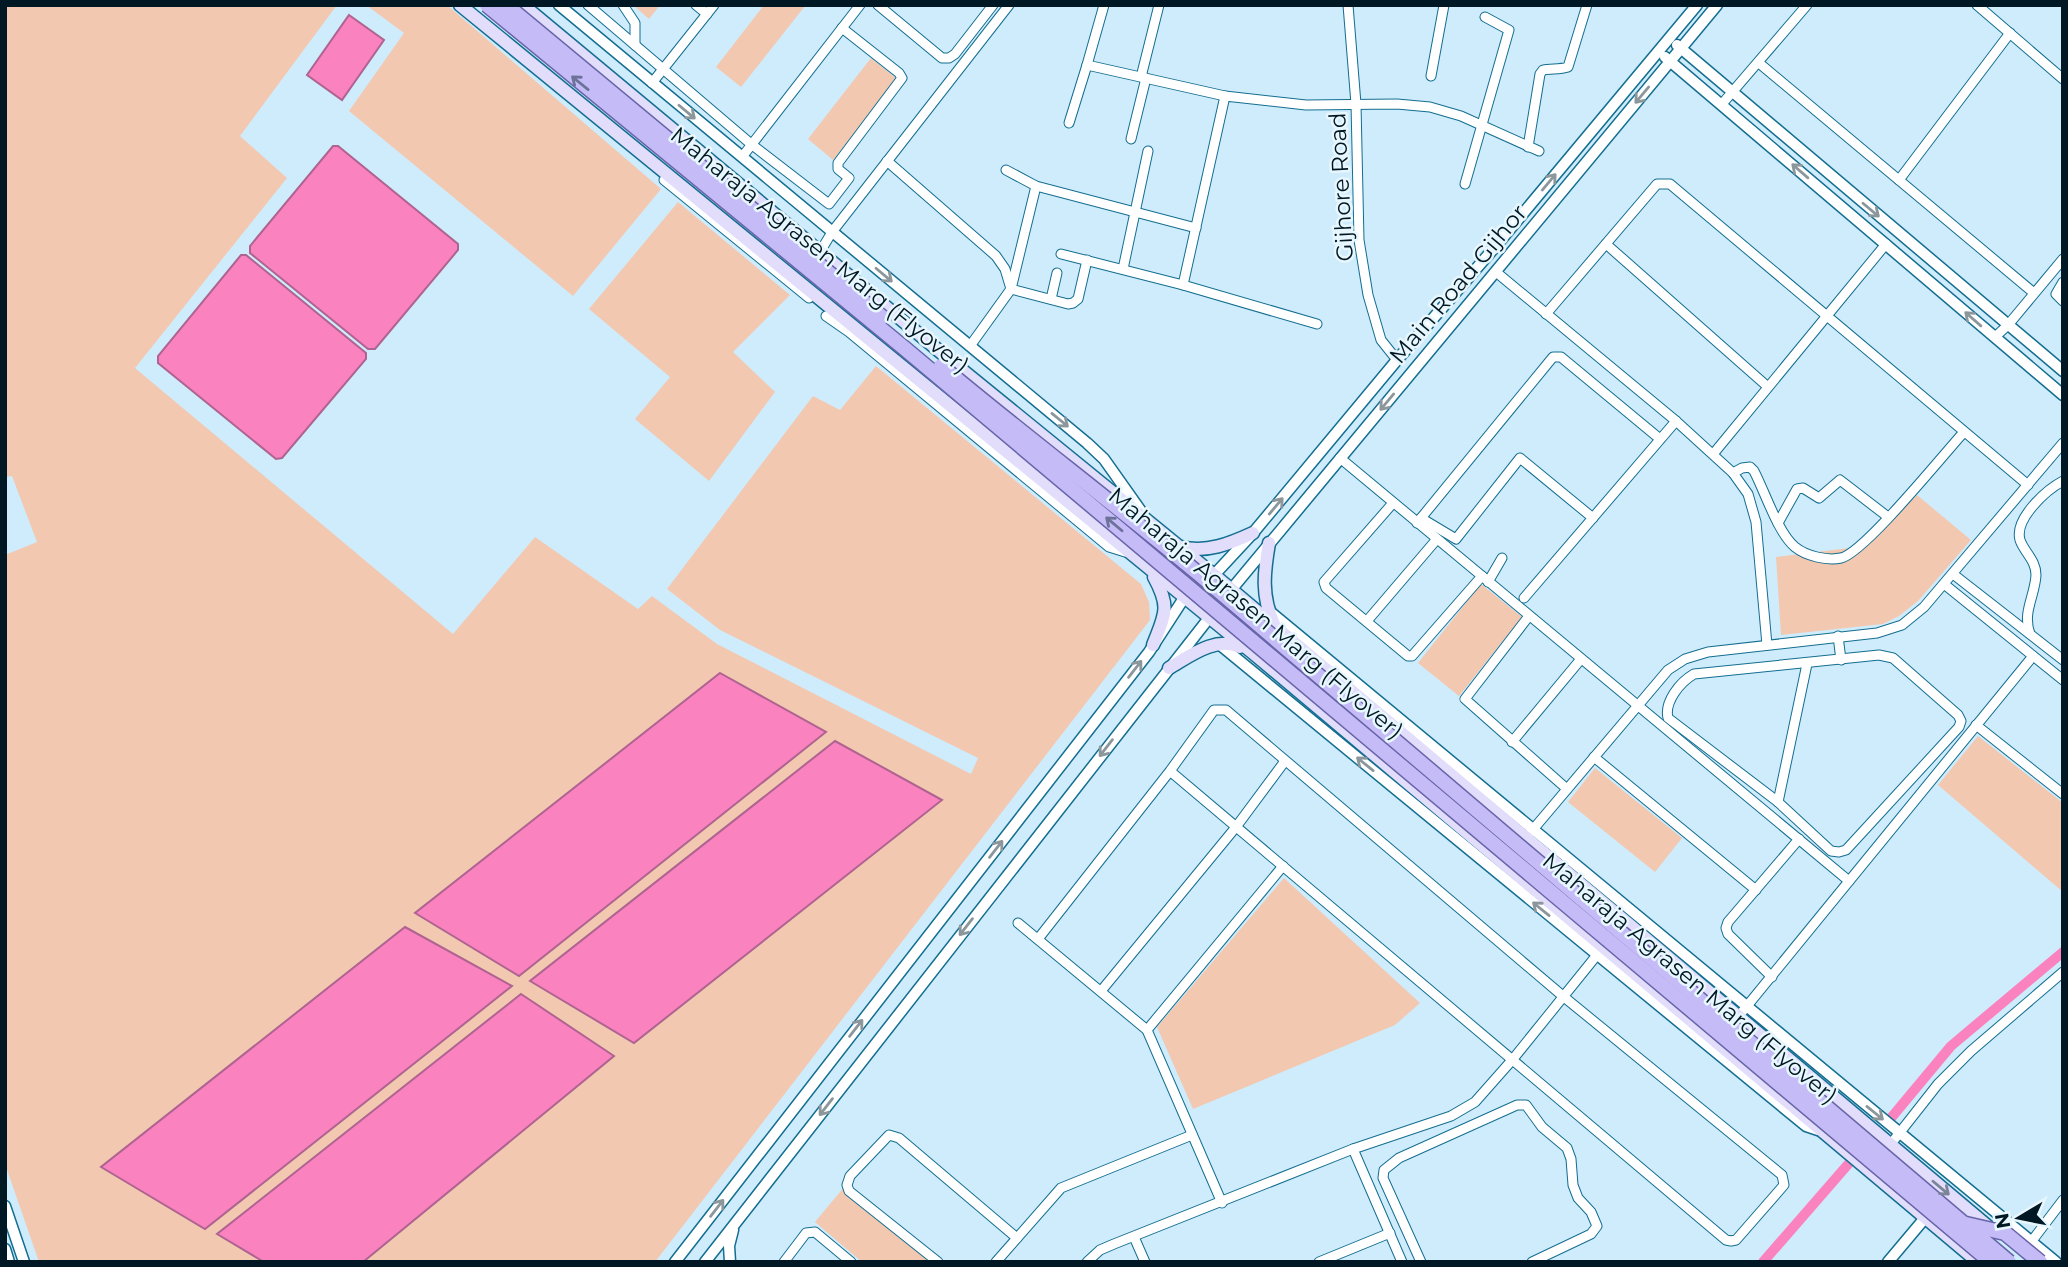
<svg xmlns="http://www.w3.org/2000/svg" width="2068" height="1267" font-family="Montserrat,sans-serif">
  <rect width="100%" height="100%" fill="#ceecfc"/>
  <g fill="#f3c8b1">
    <polygon points="5,5 337,5 240,136 287,178 135,368 453,634 535,537 638,609 652,596 717,644 971,774 978,758 720,630 667,589 813,396 840,410 876,366 1141,584 1149,602 1150,620 655,1262 39,1262 5,1164 5,555 37,542 12,476 5,477"/>
    <polygon points="366,5 447,5 661,189 573,296 349,111 404,33"/>
    <polygon points="633,5 660,5 649,19"/>
    <polygon points="764,5 805,6 741,87 716,67"/>
    <polygon points="871,58 897,79 833,160 808,139"/>
    <polygon points="678,202 790,295 733,352 775,392 709,481 635,419 670,377 589,309"/>
    <polygon points="1917,495 1971,540 1918,601 1899,616 1883,624 1781,635 1776,557 1858,547 1874,539"/>
    <polygon points="1481,584 1522,617 1459,696 1418,663"/>
    <polygon points="1978,736 2063,803 2063,892 1938,785"/>
    <polygon points="1595,768 1682,838 1655,872 1568,802"/>
    <polygon points="1284,878 1420,1003 1395,1025 1193,1109 1157,1027"/>
    <polygon points="845,1186 935,1262 862,1262 815,1222"/>
  </g>
  <g fill="#fa83bf" stroke="#af6390" stroke-width="2">
    <polygon points="349,15 384,40 342,100 307,75"/>
    <polygon points="333,146 338,146 458,244 458,250 375,349 368,349 250,253 250,246"/>
    <polygon points="241,255 246,255 366,353 366,359 282,458 276,459 158,363 158,356"/>
    <polygon points="720,673 826,732 519,976 415,913"/>
    <polygon points="835,741 942,800 634,1043 530,981"/>
    <polygon points="405,927 512,986 205,1229 101,1167"/>
    <polygon points="521,994 614,1056 363,1262 264,1262 217,1234"/>
  </g>
  <g fill="none" stroke-linecap="round" stroke-linejoin="round">
    <g stroke="#fa83bf" stroke-width="10">
      <polyline points="1891,1118 1951,1046 2063,952"/>
      <polyline points="1763,1262 1857,1154"/>
    </g>
    <g stroke="#136e90" stroke-width="11">
      <g id="minor">
        <polyline points="588,5 751,144 829,204 849,178 838,169 838,163 902,78 899,73 842,28"/>
        <polyline points="623,5 635,23 635,45"/>
        <polyline points="696,5 707,14"/>
        <polyline points="878,5 942,58 949,58 955,54 993,5"/>
        <polyline points="1104,5 1087,65 1225,96"/>
        <polyline points="1348,5 1356,104 1359,240 1368,295 1381,340 1397,360"/>
        <polyline points="1977,5 2063,79"/>
        <polyline points="1759,63 2034,293"/>
        <polyline points="1431,76 1444,5"/>
        <polyline points="1141,77 1159,5"/>
        <polyline points="652,83 714,5"/>
        <polyline points="1722,104 1807,5"/>
        <polyline points="1069,123 1087,65"/>
        <polyline points="1131,139 1146,78"/>
        <path d="M1528,147L1540,74L1543,70C1551,68 1559,70 1568,67L1587,5"/>
        <polyline points="742,157 860,5"/>
        <polyline points="887,161 996,256 1005,269 1011,289 1068,304 1073,303 1078,299 1087,260"/>
        <polyline points="1006,170 1036,186 1196,228"/>
        <polyline points="664,180 809,298"/>
        <polyline points="1899,180 2010,33"/>
        <polyline points="1465,184 1509,30 1485,17"/>
        <polyline points="1606,244 1768,387"/>
        <polyline points="820,252 832,232 1009,5"/>
        <polyline points="1061,254 1183,285 1225,96 1306,105 1397,104 1430,107 1461,116 1539,151"/>
        <polyline points="1123,269 1148,151"/>
        <polyline points="1496,272 1676,421 1733,473 1748,494 1756,522 1767,645"/>
        <polyline points="2063,282 2056,294 2063,301"/>
        <polyline points="1183,285 1317,324"/>
        <polyline points="1051,299 1057,273"/>
        <polyline points="1546,314 1657,184 1670,184 2028,485"/>
        <polyline points="826,316 849,332 1109,547 1125,552"/>
        <polyline points="1995,337 2008,325 2063,259"/>
        <polyline points="970,346 1011,289 1036,186"/>
        <polyline points="1714,453 1886,244"/>
        <polyline points="1340,458 1849,881"/>
        <path d="M1733,473L1742,468L1750,467L1754,471C1765,492 1778,533 1795,547C1806,556 1827,561 1841,558C1864,553 1943,455 1964,432"/>
        <polyline points="1393,503 1324,582 1326,588 1408,656 1412,656 1482,576"/>
        <polyline points="1421,518 1456,539 1520,458 1593,518"/>
        <polyline points="1417,523 1553,357 1561,357 1660,439"/>
        <polyline points="1778,523 1797,489 1803,488 1819,498 1840,480 1888,517"/>
        <polyline points="1953,574 2063,660"/>
        <polyline points="1488,582 1502,558"/>
        <polyline points="1944,584 2063,680"/>
        <polyline points="1524,598 1676,421"/>
        <polyline points="1529,616 1465,699 1567,789"/>
        <polyline points="1367,621 1437,539"/>
        <path d="M2030,634C2022,612 2035,596 2036,575C2036,560 2024,552 2020,540C2014,519 2046,490 2063,481"/>
        <polyline points="1838,636 1841,660"/>
        <path d="M1879,655L1893,658L1958,715L1961,721L1959,727L1846,850L1839,852L1831,851L1778,802L1668,718C1664,702 1680,682 1694,674Z"/>
        <polyline points="1976,725 2063,794"/>
        <polyline points="1512,742 1581,659"/>
        <polyline points="1594,757 1756,890"/>
        <polyline points="1778,802 1807,664"/>
        <polyline points="1530,833 1668,670 1685,659 1708,652 1877,633 1902,625 1924,607 2063,443"/>
        <polyline points="1018,923 1147,1030 1222,1203"/>
        <polyline points="1038,939 1170,771 1214,710 1226,710 1564,997 1782,1175 1784,1185 1736,1240 1731,1241 1726,1240 1170,771"/>
        <polyline points="1772,977 1728,934 1726,928 1728,922 1799,839"/>
        <polyline points="1101,991 1236,827 1285,761"/>
        <polyline points="1738,1017 2033,656"/>
        <polyline points="1147,1030 1283,866"/>
        <polyline points="1890,1145 1938,1084 1971,1051 2063,972"/>
        <polyline points="1353,1149 1402,1262"/>
        <polyline points="1134,1237 1145,1262"/>
        <polyline points="2028,1246 2063,1200"/>
        <polyline points="784,1262 806,1233 815,1232 851,1262"/>
        <polyline points="938,1262 849,1191 847,1185 850,1176 889,1135 899,1138 1017,1238"/>
        <polyline points="996,1262 1061,1188 1192,1135"/>
        <polyline points="1087,1262 1100,1250 1114,1244 1353,1149 1451,1116 1475,1102 1513,1059 1601,950"/>
        <polyline points="1319,1262 1390,1233"/>
        <polyline points="1421,1262 1383,1178 1384,1170 1399,1158 1517,1105 1526,1105 1542,1127 1567,1148 1571,1159 1573,1185 1578,1198 1591,1212 1597,1226 1591,1234 1532,1262"/>
      </g>
    </g>
    <g stroke="#136e90" stroke-width="13">
      <g id="tertiary">
        <polyline points="559,5 1087,443 1104,459 1143,514"/>
        <polyline points="1677,45 2063,371"/>
        <polyline points="1665,57 2063,395"/>
        <polyline points="1214,575 1253,533 1397,360 1495,247 1697,5"/>
        <polyline points="1231,590 1717,5"/>
        <polyline points="1268,610 2056,1262"/>
        <polyline points="1219,644 1806,1126 1818,1130"/>
        <polyline points="5,1206 24,1262"/>
        <polyline points="5,1249 9,1262"/>
        <polyline points="675,1262 1149,652 1184,598"/>
        <polyline points="705,1262 1209,618"/>
        <polyline points="730,1262 729,1246 733,1230"/>
        <polyline points="1888,1262 1925,1218"/>
      </g>
    </g>
    <g stroke="#136e90" stroke-width="15">
      <g id="secondary">
        <polyline points="460,5 1253,653 1978,1262"/>
        <polyline points="523,5 956,365 1214,575 1991,1229"/>
        <path d="M1269,543C1264,572 1261,596 1274,624"/>
        <path d="M1181,547C1207,553 1229,544 1253,533"/>
        <path d="M1153,645C1165,614 1171,608 1154,577"/>
        <path d="M1169,668C1190,656 1215,636 1240,647"/>
      </g>
    </g>
    <use href="#minor" stroke="#fff" stroke-width="9"/>
    <use href="#tertiary" stroke="#fff" stroke-width="10"/>
    <use href="#secondary" stroke="#e2ddfb" stroke-width="12"/>
    <g stroke="#6765a9" stroke-width="17" stroke-linecap="butt">
      <g id="primary-bridge">
        <polyline points="487,5 903,347 1991,1262"/>
        <polyline points="506,5 882,317"/>
        <path d="M941,366C1026,437 1115,504 1200,575L2009,1262"/>
        <polyline points="1966,1224 2005,1233 2040,1262"/>
      </g>
    </g>
    <use href="#primary-bridge" stroke="#c5bbf7" stroke-width="14"/>
  </g>
  <defs><path id="oneway-shaft" d="M-6 0H5M1.5-3L5.5 0L1.5 3" fill="none" stroke-width="1.6" stroke-linecap="round" stroke-linejoin="round" transform="scale(1.75)"/></defs>
  <g stroke="#6c7298">
    <use href="#oneway-shaft" transform="translate(580 83) rotate(-141)"/>
    <use href="#oneway-shaft" transform="translate(1114 524) rotate(-140)"/>
  </g>
  <g stroke="#8c979c">
    <use href="#oneway-shaft" transform="translate(1642 95) rotate(130)"/>
    <use href="#oneway-shaft" transform="translate(687 112) rotate(40)"/>
    <use href="#oneway-shaft" transform="translate(1800 171) rotate(-139)"/>
    <use href="#oneway-shaft" transform="translate(1549 182) rotate(-50)"/>
    <use href="#oneway-shaft" transform="translate(1871 210) rotate(40)"/>
    <use href="#oneway-shaft" transform="translate(884 275) rotate(40)"/>
    <use href="#oneway-shaft" transform="translate(1973 319) rotate(-139)"/>
    <use href="#oneway-shaft" transform="translate(1387 402) rotate(130)"/>
    <use href="#oneway-shaft" transform="translate(1060 420) rotate(39)"/>
    <use href="#oneway-shaft" transform="translate(1276 506) rotate(-50)"/>
    <use href="#oneway-shaft" transform="translate(1135 669) rotate(-52)"/>
    <use href="#oneway-shaft" transform="translate(1106 748) rotate(128)"/>
    <use href="#oneway-shaft" transform="translate(1365 764) rotate(-141)"/>
    <use href="#oneway-shaft" transform="translate(996 849) rotate(-52)"/>
    <use href="#oneway-shaft" transform="translate(1541 909) rotate(-141)"/>
    <use href="#oneway-shaft" transform="translate(966 927) rotate(128)"/>
    <use href="#oneway-shaft" transform="translate(856 1028) rotate(-52)"/>
    <use href="#oneway-shaft" transform="translate(826 1107) rotate(128)"/>
    <use href="#oneway-shaft" transform="translate(1875 1113) rotate(39)"/>
    <use href="#oneway-shaft" transform="translate(717 1208) rotate(-52)"/>
  </g>
  <use stroke="#7c849a" href="#oneway-shaft" transform="translate(1941 1188) rotate(40)"/>
  <g text-anchor="middle" stroke-width="5" stroke-linejoin="round" paint-order="stroke">
    <g font-size="23" fill="#001823" stroke="#e8f7fe">
      <text transform="translate(1341 187) rotate(-93)" y="8">Gijhore Road</text>
      <text transform="translate(820 250) rotate(39)" y="8">Maharaja Agrasen Marg (Flyover)</text>
      <text transform="translate(1458 284) rotate(-50)" y="8">Main Road Gijhor</text>
      <text transform="translate(1256 613) rotate(40)" y="8">Maharaja Agrasen Marg (Flyover)</text>
      <text transform="translate(1690 978) rotate(40)" y="8">Maharaja Agrasen Marg (Flyover)</text>
    </g>
  </g>
  <rect width="2068" height="1267" fill="none" stroke="#001823" stroke-width="14"/>
  <g transform="translate(2019 1218) rotate(260)" stroke="#e8f7fe" stroke-width="5" paint-order="stroke">
  <path d="M0-5L12 26L0 18L-12 26Z" fill="#001823"/>
  <text y="-10" font-size="19" font-weight="bold" text-anchor="middle" fill="#001823">N</text>
  </g>
</svg>
